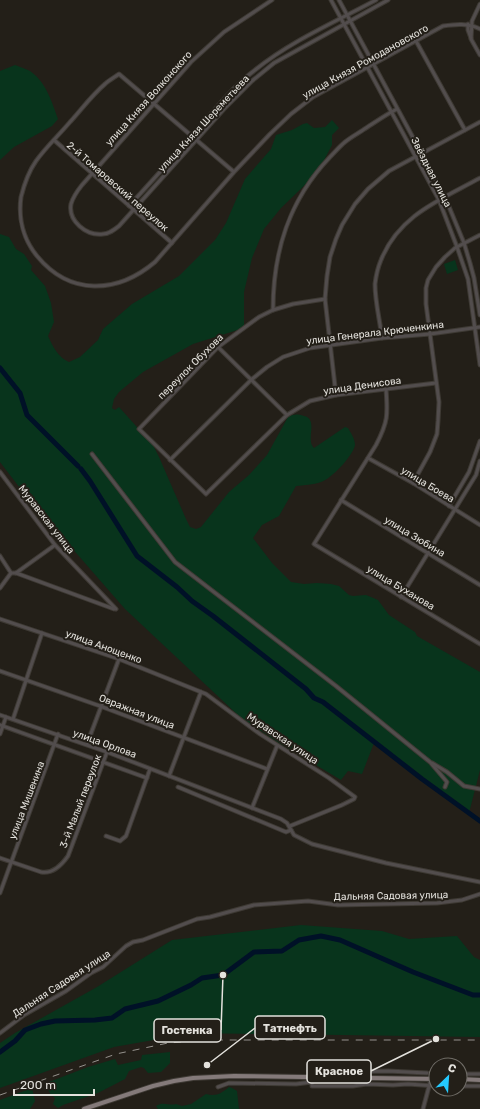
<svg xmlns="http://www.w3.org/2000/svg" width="480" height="1109" font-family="Rubik,sans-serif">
  <rect width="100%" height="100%" fill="#231f18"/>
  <g fill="#08341c">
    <path d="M15,65C20,67 26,69 30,71C46,82 52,102 58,119L52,126L14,147L0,160V71Z"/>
    <path d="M332,120L339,128L332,135V145L320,168L309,181L281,208L264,229L252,258L244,292V328L193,344L143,372L119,392L114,399L112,408L115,410L119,407L153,445L159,457L186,519L190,527L196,529L201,527L229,492L249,475L267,455L288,417C294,414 297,414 304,416C319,419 305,441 314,448L345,427L348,428C351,433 355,439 355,445C353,456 331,479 321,482C313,485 304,485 296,486L279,516L262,525L253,538L272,563L291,582L304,584L317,583L331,584L339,586L349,595L353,596L366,595L371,597L378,600L389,615L415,632L417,636L480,672V770L469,813L374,743L362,774L348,771L341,780L279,743L239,716L125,609L23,492L0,462V234L9,237L16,249L24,254L32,266L31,270L45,286L51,303L54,322L48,336C53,347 58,357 69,362L80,357L98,340L103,329L132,304L179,276L215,240L226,223L245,179L271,149L276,135L292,130L303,124L307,123L314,128L325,127Z"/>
    <polygon points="455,260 458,270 447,274 444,264"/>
    <polygon points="301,925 382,931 409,939 457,936 474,957 480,960 480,1037 193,1033 114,1047 0,1088 0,1043 15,1033 97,987 172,940"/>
    <path d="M170,1052V1063L161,1072L148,1073L144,1068L141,1067L129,1071L125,1079L98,1093L63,1105L58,1108L53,1104L55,1098C49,1093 47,1091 49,1082L88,1067L115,1059L118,1065L141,1060L142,1055Z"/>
    <path d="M229,1087L232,1088L237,1091L239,1109H158L156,1106C163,1101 169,1106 176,1104L182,1106L191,1104L206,1094C216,1097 222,1093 229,1087Z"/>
    <polygon points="32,1088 35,1101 30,1109 0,1109 0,1100"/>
  </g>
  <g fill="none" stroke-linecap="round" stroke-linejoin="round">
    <g stroke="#001127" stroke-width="5">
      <polyline points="0,368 20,393 27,415 78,466"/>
      <polyline points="81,469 90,481 137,556 177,587 192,601 213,616 306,689 314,698 323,702 422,779 480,821"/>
      <polyline points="0,1052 15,1041 25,1030 41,1024 55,1021 95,1020 112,1018 125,1009 158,1001 191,985 202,978 223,975 254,952 282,951 299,940 321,936 340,940 413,972 473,995 480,995"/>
    </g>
    <g stroke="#3e3a34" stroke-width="5">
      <g id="minor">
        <path d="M272,0L224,32L191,62L82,185C78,190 73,197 71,204C68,221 86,236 103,234C109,234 114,230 119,226L224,109L252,81L274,63L388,0"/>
        <polyline points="331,0 439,200 457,247 468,279 480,365"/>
        <polyline points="339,0 445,197 464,243 470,263 474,278 480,315"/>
        <polyline points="480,4 472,21 471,39 480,55"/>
        <polyline points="468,24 468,30 471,38"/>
        <polyline points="416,41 465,130"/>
        <polyline points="54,140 172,243"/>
        <path d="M234,172L119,74C115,77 109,80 105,84C92,95 81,110 70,122C59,135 46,147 36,161C29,171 24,185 21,197C18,219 24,240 37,256C70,296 117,294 155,262L234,172L270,134L291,114L313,97L443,26C456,24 468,23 480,29"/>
        <path d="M129,206C150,183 172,159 192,136C212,113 231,88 255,70C291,41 335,22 376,0"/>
        <polyline points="325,299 293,304 273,310 259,317 244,328 218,347 139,429 206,494 287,415 310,401 336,395 436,383"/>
        <path d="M273,310C273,251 289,200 330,157C335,152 340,146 345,142C351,137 357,134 363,130C374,123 385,115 397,109"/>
        <path d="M382,338C380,321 375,302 375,284C376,276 378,267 381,260C399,215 440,200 480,178"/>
        <polyline points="218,347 287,415"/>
        <path d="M386,389C388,415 388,422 376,445L314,544L480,644"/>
        <polyline points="336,395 325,299 327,276 330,257 336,239 342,225 355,204 368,189 389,171 480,122"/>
        <polyline points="92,454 175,562 336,686 430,762 447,782 445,787"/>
        <polyline points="368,458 413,483 480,525"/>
        <polyline points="170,460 251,380 267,367 283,357 310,348 382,338 430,334 480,327"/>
        <polyline points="0,472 55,545 116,609"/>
        <polyline points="413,483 430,452 437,434 438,421 439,402 426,304 426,288 428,280 436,267 445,257 455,248 480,235"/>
        <polyline points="341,500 480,585"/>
        <polyline points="449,506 469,472 480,441"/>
        <polyline points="0,556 11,573 16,573 114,609"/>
        <polyline points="16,573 55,545"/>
        <polyline points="0,588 11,573"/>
        <polyline points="401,597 476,475 480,461"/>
        <polyline points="0,619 119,659 206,694 260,734 329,778 355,797 354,799 342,805 290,826"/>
        <polyline points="0,671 100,706 267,769"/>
        <polyline points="0,715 107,752 281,819 287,823 294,835 312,844 386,863 480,882"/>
        <polyline points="13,719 42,633"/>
        <polyline points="0,725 147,778"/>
        <polyline points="0,734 6,717"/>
        <polyline points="87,744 119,659"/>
        <polyline points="432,763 447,772 464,786 480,789"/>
        <polyline points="169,776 201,692"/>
        <polyline points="178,787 286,832 291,830"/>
        <polyline points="252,808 277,746"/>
        <polyline points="106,836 120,841 126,836 150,769"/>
        <path d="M0,858L41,872C52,874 61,866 68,856L107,752"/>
        <polyline points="0,893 58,734"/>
        <polyline points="0,1033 24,1015 66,991 91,973 103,967 126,946 133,942 143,940 197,919 210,917 254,905 308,901 338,905 437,903 462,900 480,894"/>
        <polyline points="431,1073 436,1073"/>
        <polyline points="460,1074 480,1074"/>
        <polyline points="319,1077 319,1072 388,1071 427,1073"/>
        <polyline points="313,1079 313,1072"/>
        <polyline points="460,1086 480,1086"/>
        <polyline points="218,1087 229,1083 296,1084 312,1082 312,1086 353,1086 367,1084 393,1085 408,1084 436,1086"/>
        <polyline points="423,1109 431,1079"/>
      </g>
    </g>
    <g stroke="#3e3a34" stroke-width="6">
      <g id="major">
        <polyline points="460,1079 480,1080"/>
        <polyline points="84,1109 153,1086 174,1081 193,1078 234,1076 436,1079"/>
      </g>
    </g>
    <use href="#minor" stroke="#524d4d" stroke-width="3"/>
    <use href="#major" stroke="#847a7a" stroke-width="4"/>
    <polyline stroke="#95928d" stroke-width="1" stroke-dasharray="7 7" stroke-linecap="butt" points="0,1095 116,1054 168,1043 210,1040 480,1040"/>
  </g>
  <g text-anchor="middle" stroke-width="4" stroke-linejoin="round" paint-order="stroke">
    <g font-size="10" fill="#e4e2dd" stroke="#231f18">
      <text transform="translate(365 61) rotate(-29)" y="4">улица Князя Ромодановского</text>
      <text transform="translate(148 98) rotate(-48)" y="4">улица Князя Волконского</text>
      <text transform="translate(203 123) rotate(-47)" y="4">улица Князя Шереметьева</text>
      <text transform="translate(432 172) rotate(63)" y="4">Звёздная улица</text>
      <text transform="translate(118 186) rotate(41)" y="4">2-й Томаровский переулок</text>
      <text transform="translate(375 332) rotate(-7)" y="4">улица Генерала Крюченкина</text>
      <text transform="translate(190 366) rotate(-45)" y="4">переулок Обухова</text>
      <text transform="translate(362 385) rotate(-8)" y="4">улица Денисова</text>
      <text transform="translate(428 484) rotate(31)" y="4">улица Боева</text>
      <text transform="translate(47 519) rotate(52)" y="4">Муравская улица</text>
      <text transform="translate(415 536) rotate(31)" y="4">улица Зюбина</text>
      <text transform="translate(401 587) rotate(31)" y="4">улица Буханова</text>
      <text transform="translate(104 646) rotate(20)" y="4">улица Анощенко</text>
      <text transform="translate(137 711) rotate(21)" y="4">Овражная улица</text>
      <text transform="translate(283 738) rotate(34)" y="4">Муравская улица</text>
      <text transform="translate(105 743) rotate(20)" y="4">улица Орлова</text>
      <text transform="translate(26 800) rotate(-69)" y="4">улица Мишенина</text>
      <text transform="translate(80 801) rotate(-69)" y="4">3-й Малый переулок</text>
      <text transform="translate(391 895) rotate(-1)" y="4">Дальняя Садовая улица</text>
      <text transform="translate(61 983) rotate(-33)" y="4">Дальняя Садовая улица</text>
    </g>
  </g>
  <path fill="none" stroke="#e4e2dd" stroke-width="1.5" d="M207 1065L255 1028M223 975L221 1030M436 1039L371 1071"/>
  <g fill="#e4e2dd" stroke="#231f18" stroke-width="1.5">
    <circle cx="207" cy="1065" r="4"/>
    <circle cx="223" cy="975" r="4"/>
    <circle cx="436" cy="1039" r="4"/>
  </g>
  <g fill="#231f18" stroke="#e4e2dd" stroke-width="1.5">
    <rect x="255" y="1016" width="70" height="23" rx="4"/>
    <rect x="154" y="1019" width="67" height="23" rx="4"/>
    <rect x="307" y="1060" width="64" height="23" rx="4"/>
  </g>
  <g font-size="11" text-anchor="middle" font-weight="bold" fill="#e4e2dd">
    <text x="290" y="1032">Татнефть</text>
    <text x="187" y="1034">Гостенка</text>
    <text x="339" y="1075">Красное</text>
  </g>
  <g transform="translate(448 1077) rotate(25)"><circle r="19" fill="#231f18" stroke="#706d67"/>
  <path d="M0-3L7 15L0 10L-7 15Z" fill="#24c9fe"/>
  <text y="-6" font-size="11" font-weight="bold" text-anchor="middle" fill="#e4e2dd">С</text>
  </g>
  <path d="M14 1089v6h80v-6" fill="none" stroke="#e4e2dd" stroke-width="2"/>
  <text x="20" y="1089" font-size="12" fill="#e4e2dd" stroke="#231f18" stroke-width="3" paint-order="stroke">200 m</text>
</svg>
